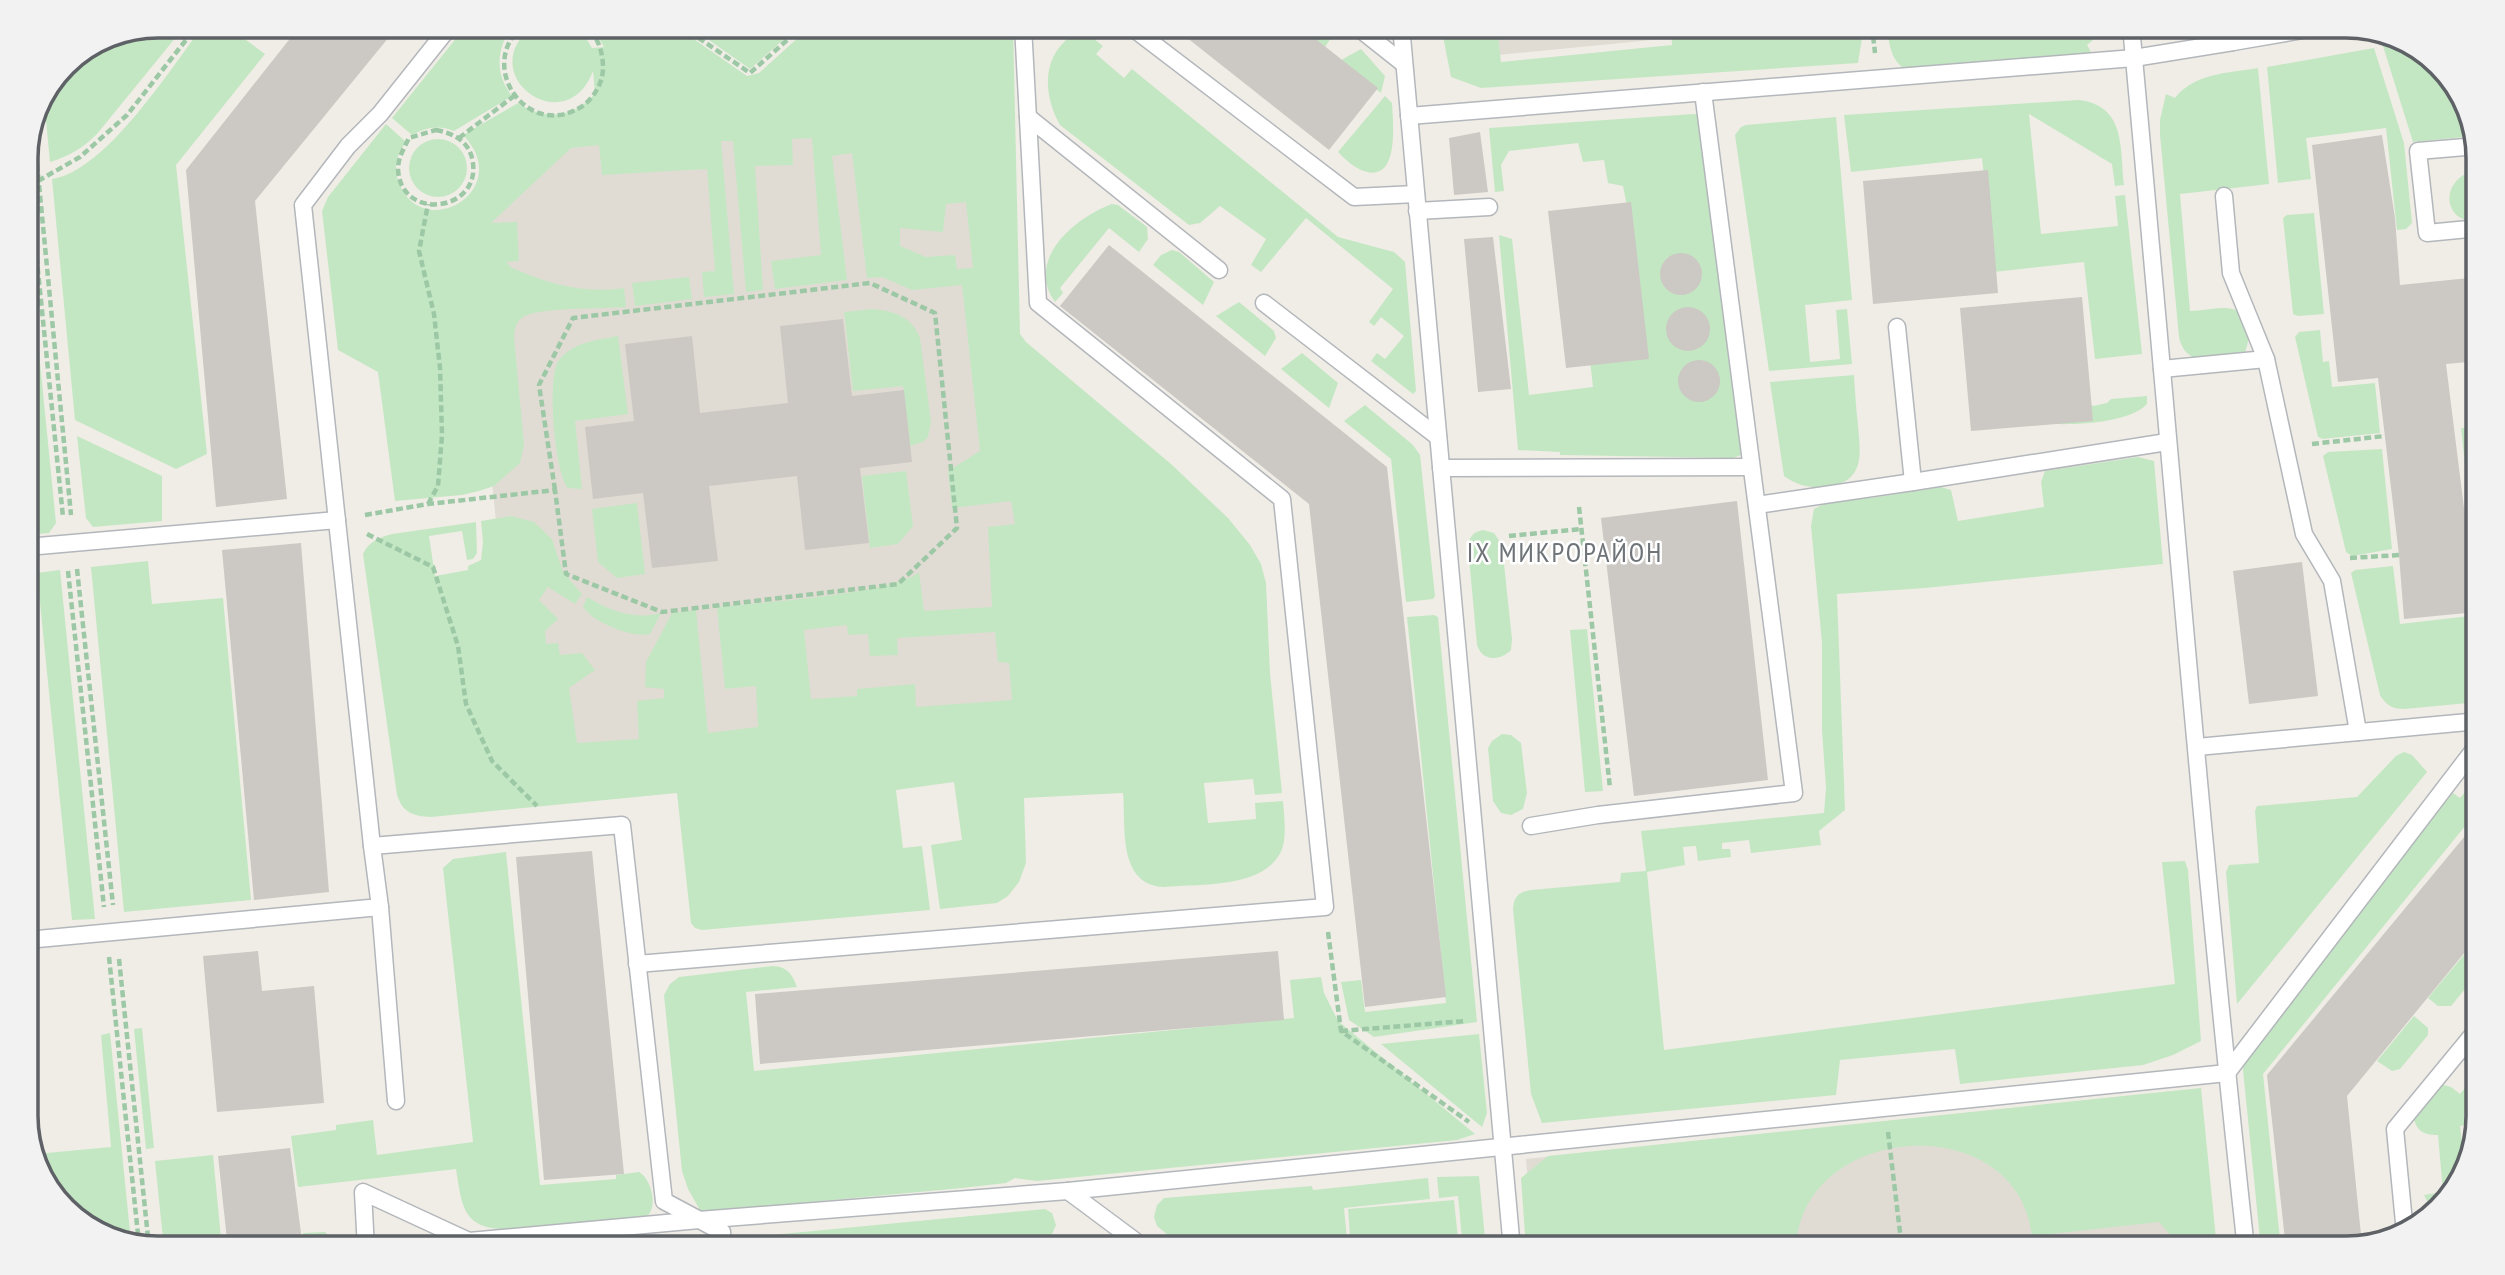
<svg xmlns="http://www.w3.org/2000/svg" width="2505" height="1275" font-family="'PT Sans Narrow',sans-serif">
  <rect width="100%" height="100%" fill="#f0ede6"/>
  <g fill="#e0dcd4">
    <polygon points="1455,26 1796,26 1458,59"/>
    <polygon points="984,88 1046,709 520,761 466,222 559,130"/>
    <polygon points="2174,1091 2191,1249 1534,1249 1526,1159"/>
  </g>
  <g fill="#c4e7c3" fill-rule="evenodd">
    <path d="M158,26H185L97,134C83,148 69,156 50,162L45,110L65,65L108,36Z"/>
    <path d="M203,26H227L265,54L176,165L207,454L176,469L75,420L52,179C106,171 170,69 203,26Z"/>
    <path d="M466,26H502L509,31C496,53 496,76 512,96L454,131C439,125 426,127 412,135L392,118Z"/>
    <path d="M533,26C560,25 578,21 592,48L604,47L592,26H675L747,76L759,73L811,26H1013L1020,334L1026,342L1171,464L1228,518L1250,545L1261,564L1266,583L1270,673L1282,793L1255,795L1253,779L1204,783L1208,823L1256,819L1255,803L1283,801C1284,817 1287,834 1282,849C1267,889 1199,884 1164,887C1117,885 1126,826 1123,793L1024,798L1026,863L1019,882L1008,896L997,903L940,909L931,845L962,840L954,782L896,790L903,848L922,846L930,910L702,930L695,928L691,923L677,793L431,817C413,816 403,813 397,795L363,554C368,542 380,537 392,534L476,522L477,553L473,559L467,560L462,531L429,536L435,576L468,570V566L481,560L483,542L481,521L511,516L534,522L552,539L563,572L582,594L575,604L548,587L539,600L558,619L545,631L546,644L558,643L560,655L582,653L595,670L569,688L577,743L639,739L637,701L664,698V689L645,687L646,662L672,613L696,610L708,733L758,727L756,686L725,689L717,607C756,603 895,594 919,572L924,611L992,607L988,527L1015,524L1011,501L952,508L948,471L980,451L962,285L912,290L882,277L867,278L852,153L832,156L847,280L775,289L771,261L821,255L812,138L792,139L793,165L755,166L763,290L746,292L733,141H721L734,294L704,297L702,272L715,271L707,169L602,175L599,145L571,148L491,223L517,222L519,261L506,262L512,268C549,284 584,294 624,288L626,307C604,309 538,307 523,317C516,322 515,328 514,336L524,445L520,463L494,486L479,491L462,495L395,501L378,372L338,350L322,211L328,197L386,124L406,142C397,154 393,168 399,183C423,244 516,190 463,135L518,103C543,121 576,118 595,93L593,71C566,143 471,74 533,26ZM966,202L973,268L957,269L955,255L926,257L900,246V228L943,232L946,204ZM847,625L848,635L868,634L870,656L898,655L897,638L995,632L998,662L1009,663L1012,700L916,707L915,684L857,689V696L811,699L804,630Z"/>
    <polygon points="689,26 799,26 750,69"/>
    <polygon points="1296,26 1334,26 1335,31 1324,49"/>
    <polygon points="1441,26 1497,26 1501,62 1672,45 1671,26 1796,26 1775,28 1776,32 1833,26 1860,26 1862,38 1858,63 1481,88 1451,77"/>
    <path d="M1887,26H2105L2099,35L2087,45L2091,52L2083,55L1905,69C1890,60 1889,42 1887,26Z"/>
    <path d="M1079,33L1089,35L1103,46L1096,54L1124,78L1132,69L1338,237L1394,252L1405,262L1416,391L1413,394L1371,361L1377,353L1385,359L1404,336L1381,317L1374,326L1369,322L1393,289L1306,218L1261,272L1251,265L1266,239L1220,206L1200,223L1189,225L1060,125C1045,98 1041,64 1065,41C1070,36 1072,34 1079,33Z"/>
    <polygon points="2408,42 2457,85 2474,136 2413,142 2383,46"/>
    <polygon points="2374,48 2404,143 2412,223 2406,229 2397,230 2386,128 2306,138 2311,179 2278,183 2267,67"/>
    <polygon points="1361,49 1385,76 1381,93 1342,62 1343,59"/>
    <path d="M2258,68L2269,184L2180,194L2190,311C2212,311 2245,297 2248,330C2249,339 2248,344 2245,352C2223,363 2185,369 2179,337L2160,135V120L2166,94L2175,98C2194,73 2229,73 2258,68Z"/>
    <path d="M1385,96L1392,103C1393,122 1401,189 1359,169C1351,165 1344,158 1338,152Z"/>
    <path d="M2078,100C2126,105 2120,148 2124,185L2115,186L2112,164L2029,114L2041,234L2118,226L2115,196L2125,195L2142,354L2095,359L2084,262L1994,272L1982,158L1851,172L1844,115Z"/>
    <polygon points="1694,114 1700,115 1746,453 1733,458 1560,455 1560,452 1518,450 1499,235 1512,239 1529,395 1593,387 1590,361 1627,206 1623,186 1608,183 1604,160 1583,162 1578,143 1509,151 1501,165 1504,191 1495,192 1489,128"/>
    <polygon points="1836,117 1852,300 1805,305 1810,362 1840,359 1836,310 1847,309 1852,364 1769,371 1735,135 1741,127 1746,125"/>
    <circle cx="438" cy="168" r="29"/>
    <path d="M2470,172H2478L2479,221C2445,225 2438,184 2470,172Z"/>
    <path d="M1112,204L1118,205L1147,227L1148,239L1139,252L1109,228L1060,288L1063,293L1055,302C1025,260 1074,218 1112,204Z"/>
    <polygon points="2314,213 2324,314 2298,316 2293,314 2283,218 2287,215"/>
    <polygon points="27,232 56,523 49,533 27,535"/>
    <polygon points="1172,250 1179,252 1214,282 1203,305 1153,265 1161,255"/>
    <polygon points="689,277 692,299 635,306 632,283"/>
    <polygon points="1239,302 1274,331 1276,338 1265,356 1216,316"/>
    <path d="M872,309C895,311 911,316 920,338L931,422L928,437L923,442L910,446L903,386L853,391L844,312Z"/>
    <polygon points="2320,330 2323,362 2329,361 2332,387 2375,383 2380,433 2323,439 2318,437 2295,337 2299,332"/>
    <path d="M618,336L628,414L575,421L582,489L568,488C555,474 546,376 559,360C573,342 597,340 618,336Z"/>
    <polygon points="1302,353 1338,383 1329,408 1281,369"/>
    <path d="M1854,375C1855,392 1856,408 1858,425C1860,451 1866,480 1831,486C1812,489 1800,487 1784,476L1770,382Z"/>
    <path d="M2147,396V404C2131,422 2079,425 2055,424L2053,409L2089,403L2093,406L2107,403L2111,399Z"/>
    <polygon points="1365,405 1413,445 1420,455 1435,596 1433,599 1406,602 1391,459 1344,421"/>
    <polygon points="2479,427 2479,594 2461,428"/>
    <polygon points="77,436 162,476 162,521 93,527 86,518"/>
    <polygon points="2382,449 2392,549 2352,556 2346,552 2323,456 2328,452"/>
    <path d="M2138,457L2154,461L2163,564L1925,588L1837,594L1845,810L1819,831L1821,845L1751,853L1749,840L1722,843V849H1730L1731,857L1698,861L1696,846L1683,847L1685,865L1647,872L1664,1050L2175,984L2162,862L2185,861L2188,870L2201,1041L2173,1055L2143,1065L1960,1084L1955,1049L1840,1060L1836,1095L1542,1123L1531,1094L1513,909C1514,896 1519,892 1531,890L1620,882L1621,873L1646,871L1641,831L1824,813L1826,788L1822,730V643L1811,526L1814,509C1829,500 1854,494 1871,498L1941,487L1951,490L1958,521L2044,507L2041,482L2045,471Z"/>
    <polygon points="906,471 913,526 898,544 870,548 862,476"/>
    <polygon points="637,503 645,574 617,578 598,562 592,509"/>
    <path d="M1483,530L1494,533L1502,545L1512,639L1511,650C1499,662 1482,661 1477,645L1468,547C1469,537 1473,532 1483,530Z"/>
    <polygon points="148,561 152,604 223,598 251,900 124,912 91,567"/>
    <path d="M2393,566L2400,624L2479,615V702L2404,709C2392,709 2386,705 2380,695L2351,573L2355,570Z"/>
    <polygon points="60,570 95,919 72,920 37,573"/>
    <path d="M587,597C610,611 635,620 661,613L650,634C636,638 608,627 596,619C591,616 587,611 583,607Z"/>
    <polygon points="1434,615 1438,617 1477,1022 1374,1037 1349,1020 1341,982 1361,980 1365,1012 1446,1003 1407,617"/>
    <polygon points="1587,629 1603,791 1585,792 1570,630"/>
    <polygon points="1502,734 1511,735 1521,743 1527,793 1523,809 1511,815 1501,813 1493,801 1488,748 1492,741"/>
    <polygon points="2404,752 2412,755 2427,772 2237,1004 2226,872 2229,865 2259,863 2255,811 2257,806 2357,797 2396,756"/>
    <polygon points="2479,776 2479,809 2263,1074 2281,1249 2261,1249 2243,1070 2244,1060 2256,1032 2453,793 2460,798"/>
    <path d="M506,852L540,1185L616,1179V1175L639,1172C652,1179 659,1209 645,1218L509,1229C463,1230 462,1207 456,1169L298,1187L291,1136L336,1130V1125L373,1120L377,1155L473,1142L443,868L453,859Z"/>
    <polygon points="2468,950 2479,958 2479,972 2451,1006 2438,1006 2428,998"/>
    <path d="M773,966C787,967 792,973 797,987L746,992L754,1071L1294,1018L1290,980L1321,977L1324,993L1338,1021L1475,1134L1457,1140L1037,1181L1015,1178L1006,1183L962,1188L701,1212L688,1189L682,1171L664,995L670,984L679,977Z"/>
    <polygon points="2414,1016 2428,1028 2428,1035 2400,1069 2392,1071 2377,1061"/>
    <polygon points="142,1028 154,1148 146,1149 134,1029"/>
    <polygon points="110,1033 131,1242 100,1235 48,1190 36,1154 111,1147 101,1035"/>
    <polygon points="1479,1034 1487,1113 1482,1127 1381,1044"/>
    <path d="M2479,1071L2477,1123L2460,1126L2463,1151L2471,1150L2465,1175L2441,1201H2427L2424,1195L2443,1192L2438,1135C2423,1135 2416,1131 2413,1115L2440,1084L2451,1087L2460,1094Z"/>
    <path d="M2201,1088L2217,1249H2183L2159,1222L2032,1236C2017,1107 1801,1121 1796,1249H1526L1521,1178L1548,1156Z"/>
    <polygon points="213,1155 222,1249 164,1249 155,1161"/>
    <polygon points="1479,1176 1486,1249 1463,1249 1458,1196 1439,1198 1437,1177"/>
    <polygon points="1428,1178 1430,1199 1344,1208 1348,1249 1185,1249 1157,1226 1154,1217 1157,1205 1164,1198 1312,1186 1313,1190"/>
    <polygon points="1454,1200 1459,1249 1351,1249 1348,1209"/>
    <polygon points="1045,1209 1052,1213 1056,1225 1052,1234 1040,1241 962,1249 760,1249 763,1240 771,1235"/>
    <polygon points="325,1232 328,1235 330,1249 305,1249 303,1233"/>
  </g>
  <g fill="#ccc8c3">
    <polygon points="300,26 398,26 255,201 287,499 216,507 186,170"/>
    <polygon points="1172,26 1299,26 1378,88 1329,150"/>
    <polygon points="1480,132 1488,192 1454,195 1449,138"/>
    <polygon points="2382,135 2395,218 2400,285 2479,277 2479,361 2446,364 2477,612 2404,619 2399,555 2378,378 2338,382 2312,145"/>
    <polygon points="1988,170 1998,293 1873,304 1863,181"/>
    <polygon points="1631,202 1649,359 1566,368 1548,211"/>
    <polygon points="1493,237 1511,389 1478,392 1464,239"/>
    <polygon points="1109,245 1387,467 1446,997 1365,1007 1309,504 1060,306"/>
    <circle cx="1681" cy="274" r="21"/>
    <polygon points="2082,297 2093,421 1971,431 1960,308"/>
    <circle cx="1688" cy="329" r="22"/>
    <polygon points="843,319 852,396 904,390 912,462 860,468 869,543 805,550 797,476 709,486 718,561 652,568 643,493 593,499 585,427 634,421 625,344 692,336 700,413 788,403 780,326"/>
    <circle cx="1699" cy="381" r="21"/>
    <polygon points="1737,501 1768,780 1634,796 1601,518"/>
    <polygon points="301,543 329,892 254,900 222,550"/>
    <polygon points="2302,562 2318,696 2249,704 2233,571"/>
    <polygon points="2479,819 2479,935 2347,1096 2362,1245 2347,1249 2286,1249 2267,1075"/>
    <polygon points="592,851 624,1174 544,1180 516,857"/>
    <polygon points="258,951 262,991 314,986 324,1103 217,1112 203,956"/>
    <polygon points="1278,951 1284,1020 760,1064 755,994"/>
    <polygon points="290,1148 303,1249 228,1249 218,1156"/>
  </g>
  <g fill="none" stroke-linecap="round" stroke-linejoin="round">
    <g stroke="#b3b7bb" stroke-width="19">
      <g id="service">
        <polyline points="450,26 380,114 348,146 303,205 372,846 622,825 664,1201 722,1232 723,1249"/>
        <polyline points="1130,26 1354,197 1416,194"/>
        <polyline points="1356,26 1404,64"/>
        <polyline points="1401,26 1512,1249"/>
        <path d="M2131,26C2169,434 2201,842 2246,1249"/>
        <polyline points="2233,42 2326,26"/>
        <polyline points="1409,116 2134,58 2233,42 2240,26"/>
        <polyline points="1028,117 1219,270"/>
        <polyline points="2477,146 2418,151 2427,233 2479,228"/>
        <polyline points="2224,196 2231,273 2266,359 2304,534 2332,581 2358,732"/>
        <polyline points="1417,211 1489,207"/>
        <polyline points="1264,303 1438,437"/>
        <polyline points="1897,327 1913,482 2167,442"/>
        <polyline points="2162,369 2266,359"/>
        <polyline points="1441,468 1751,467"/>
        <polyline points="1757,505 1913,482"/>
        <polyline points="27,547 337,520"/>
        <polyline points="2197,747 2479,721"/>
        <polyline points="1531,826 1598,815 1794,793 1703,92"/>
        <polyline points="380,907 396,1101"/>
        <polyline points="27,940 380,907 372,846"/>
        <polyline points="637,964 1325,907 1282,499 1038,303 1023,26"/>
        <polyline points="1068,1191 1146,1249"/>
        <polyline points="2405,1233 2395,1129 2479,1027"/>
        <polyline points="366,1249 363,1192 469,1241 699,1220 1068,1191 2227,1073 2479,743"/>
      </g>
    </g>
    <g stroke="#9cc8a6" stroke-width="4.5" stroke-dasharray="7 3.5" stroke-linecap="butt">
      <polyline points="509,26 515,31"/>
      <path d="M522,26C475,68 530,143 584,105C595,96 603,82 603,68C603,52 598,35 584,26"/>
      <polyline points="681,26 750,73 803,26"/>
      <polyline points="1872,26 1875,53"/>
      <path d="M436,130C453,133 468,141 472,158C485,212 400,223 398,169C398,158 404,148 409,138Z"/>
      <polyline points="34,133 71,515"/>
      <polyline points="459,138 514,96"/>
      <polyline points="27,163 63,517"/>
      <polyline points="38,181 80,157 127,115 197,26"/>
      <polyline points="2312,444 2385,436"/>
      <polyline points="428,504 438,486 442,435 440,368 434,314 419,251 428,204"/>
      <polyline points="1579,507 1610,788"/>
      <polyline points="365,515 428,504 555,490 566,574 662,612 898,584 957,528 935,313 870,283 573,318 539,385 555,490"/>
      <polyline points="367,534 433,567 458,646 466,704 492,761 537,806"/>
      <polyline points="1509,536 1581,529"/>
      <polyline points="2350,558 2399,555"/>
      <polyline points="77,569 113,905"/>
      <polyline points="68,571 104,907"/>
      <polyline points="1328,932 1341,1031 1469,1122"/>
      <polyline points="109,957 139,1244"/>
      <polyline points="119,959 149,1247"/>
      <polyline points="1341,1031 1465,1021"/>
      <polyline points="1888,1132 1902,1249"/>
    </g>
    <use href="#service" stroke="#fff" stroke-width="16"/>
  </g>
  <g text-anchor="middle" stroke-width="5" stroke-linejoin="round" paint-order="stroke">
    <g font-size="28" letter-spacing="2" fill="#6f7478" stroke="#fff">
      <text x="1565" y="562">IX МИКРОРАЙОН</text>
    </g>
  </g>
  <path d="M0 0H2505V1275H0ZM158 38H2346A120 120 0 0 1 2466 158V1116A120 120 0 0 1 2346 1236H158A120 120 0 0 1 38 1116V158A120 120 0 0 1 158 38Z" fill="#f2f2f3" fill-rule="evenodd"/>
  <path fill="none" stroke="#5e6266" stroke-width="3.5" d="M158 38H2346A120 120 0 0 1 2466 158V1116A120 120 0 0 1 2346 1236H158A120 120 0 0 1 38 1116V158A120 120 0 0 1 158 38Z"/>
</svg>
